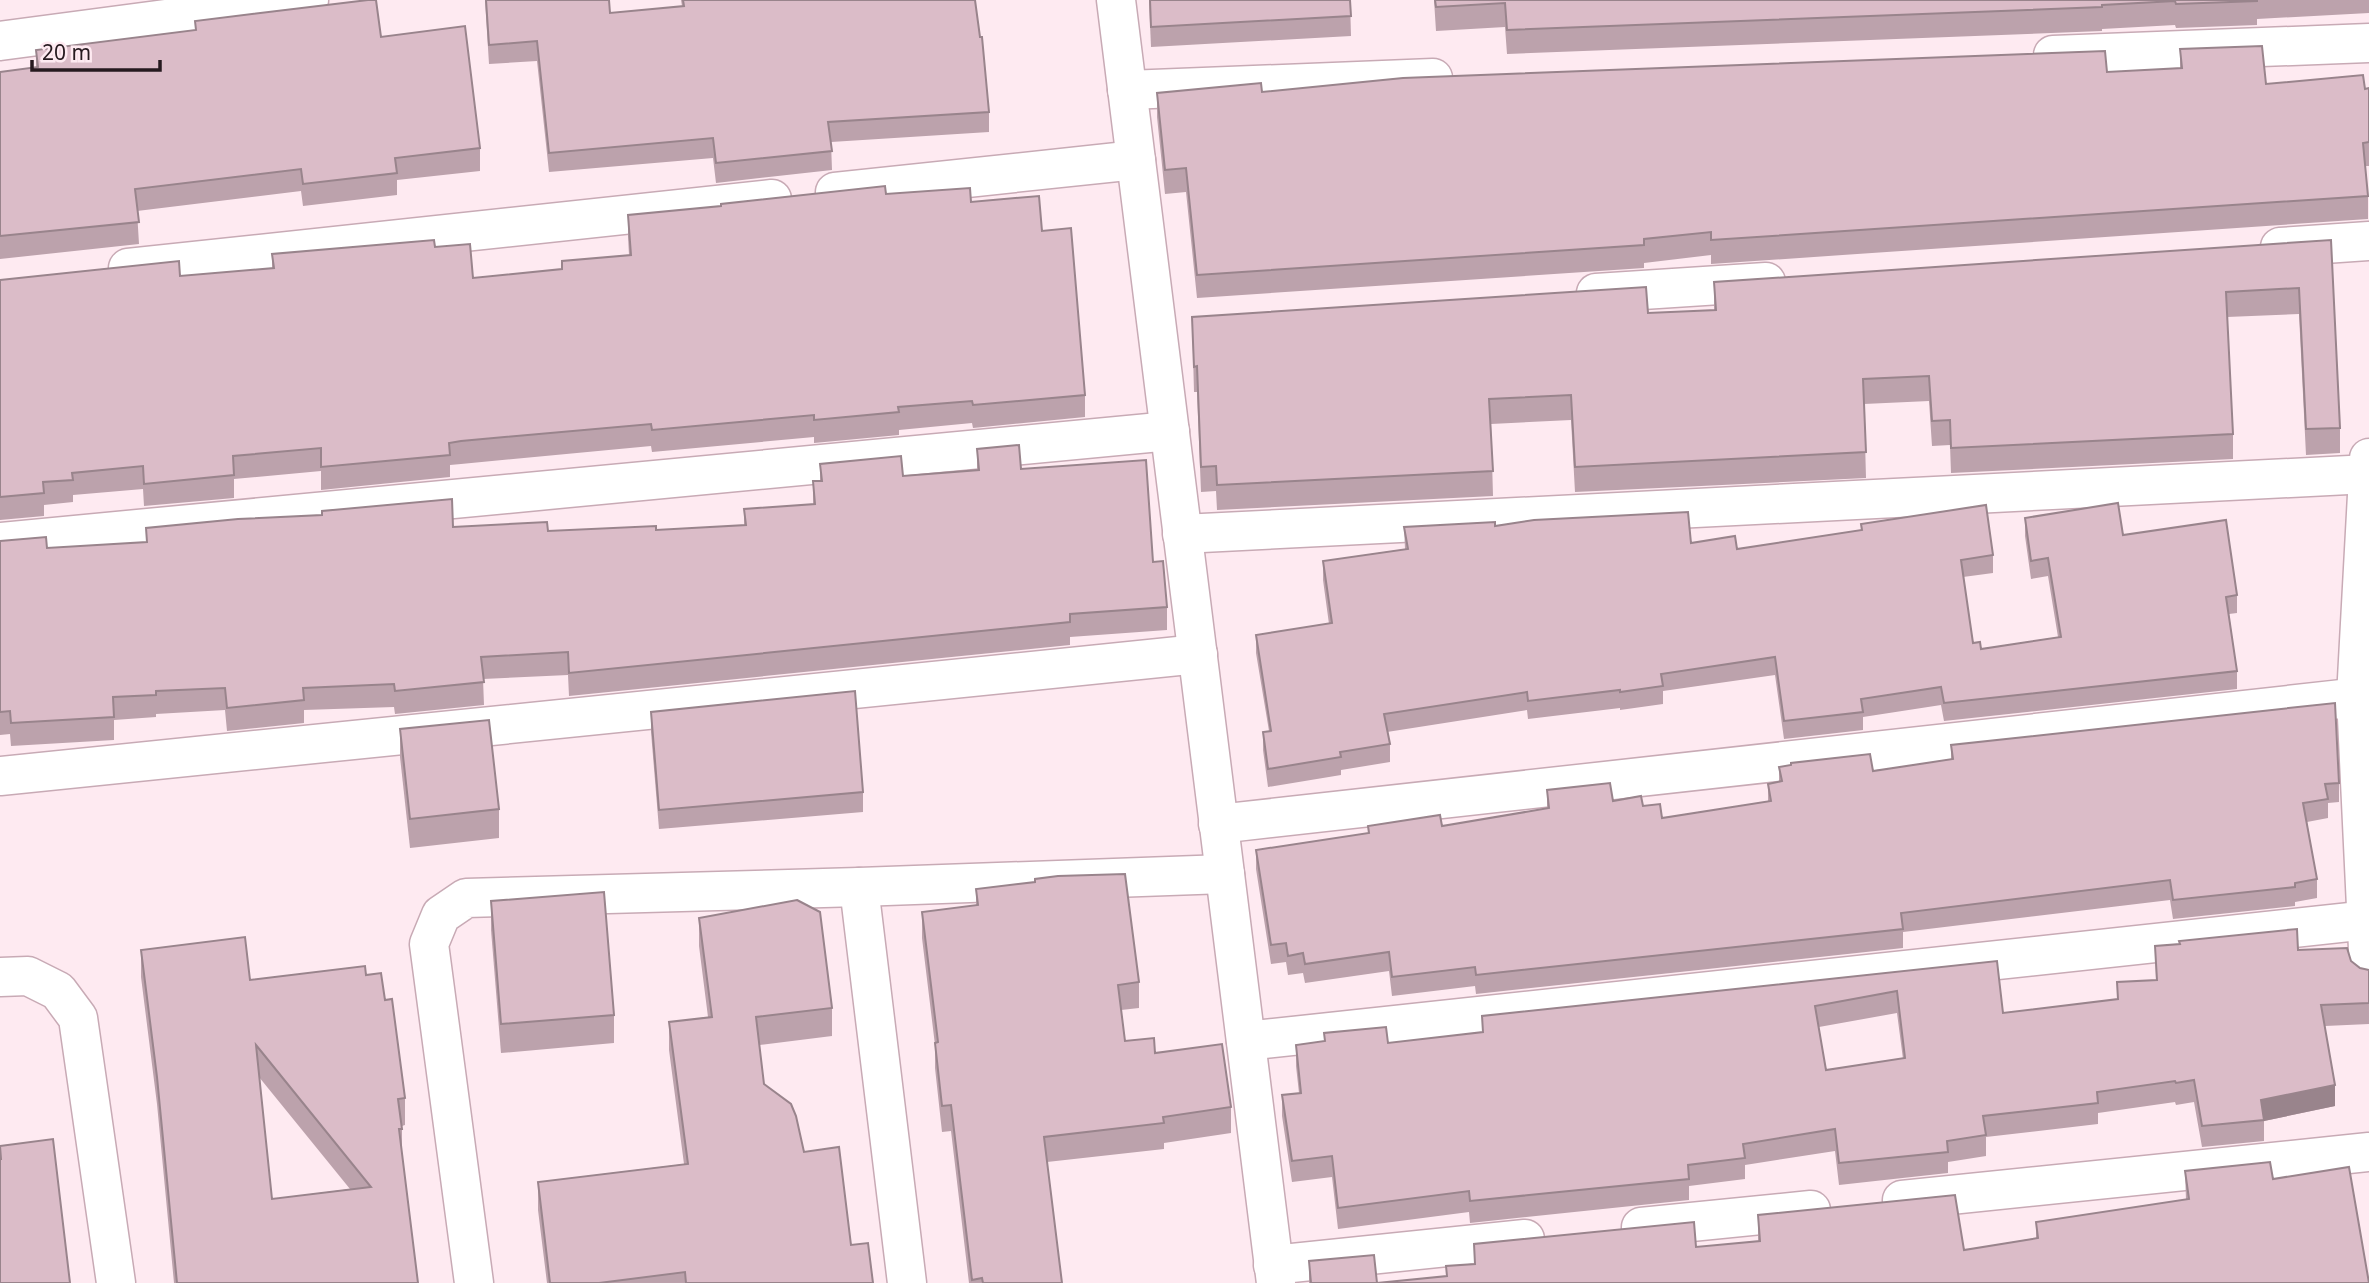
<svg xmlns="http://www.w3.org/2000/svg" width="2369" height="1283" font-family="'Noto Sans',sans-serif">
  <rect width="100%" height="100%" fill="#feeaf1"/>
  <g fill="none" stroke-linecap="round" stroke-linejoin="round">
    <g stroke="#c8aab5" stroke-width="41">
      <g id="minor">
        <polyline points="1116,0 1276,1283"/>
        <polyline points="0,41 309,0"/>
        <polyline points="2053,55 2369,43"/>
        <polyline points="1127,90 1433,78"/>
        <polyline points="835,192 1136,160"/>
        <polyline points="2280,247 2369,241"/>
        <polyline points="128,268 772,199"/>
        <polyline points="1596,293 1766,282"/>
        <polyline points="2369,458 2356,697 2369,970"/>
        <polyline points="1182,534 2369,474"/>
        <polyline points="0,542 1170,431"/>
        <polyline points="0,776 1198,654"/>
        <polyline points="1218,824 2369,696"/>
        <polyline points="859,887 907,1283"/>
        <polyline points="0,977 28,976 58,991 78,1018 116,1283"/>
        <polyline points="1246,1041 2369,920"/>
        <polyline points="1902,1200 2369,1152"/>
        <polyline points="1641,1227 1811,1210"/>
        <polyline points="1273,1265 1525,1239"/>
        <polyline points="474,1283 429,944 441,915 466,898 859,887 1225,874"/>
      </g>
    </g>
    <use href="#minor" stroke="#fff" stroke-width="38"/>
  </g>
  <g fill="#bca2ac" fill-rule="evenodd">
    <polygon points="485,0 609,0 610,13 682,6 681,0 975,0 989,112 989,132 831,142 832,170 716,183 713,158 549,172 537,61 489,64"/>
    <polygon points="1149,0 1350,0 1351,36 1151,47"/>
    <polygon points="1434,0 2369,0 2369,13 2257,19 2257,25 2176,28 2175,25 2102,29 2102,31 1507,54 1505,27 1436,31"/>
    <polygon points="195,21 381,37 480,148 480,171 397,180 397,195 303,206 301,191 137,211 139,244 0,259 0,72 36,67 36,50 195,30"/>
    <polygon points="2180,49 2266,84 2369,88 2369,166 2365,166 2368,196 2368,219 1711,264 1711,255 1644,263 1644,268 1197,298 1186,192 1165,194 1157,117 1157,93 1262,92 2107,72 2180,68"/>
    <polygon points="886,194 971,202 1042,231 1085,395 1085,417 973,428 972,423 899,430 899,435 814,443 814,437 652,452 651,446 461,464 450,465 450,477 321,490 321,471 234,479 234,498 144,506 143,489 73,495 73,502 44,505 44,516 0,520 0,280 180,276 272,268 272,254 435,247 473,278 562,269 562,261 629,255 628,237 628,215"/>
    <polygon points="2331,240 2340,428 2340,453 2306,455 2299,314 2227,317 2233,434 2233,459 1951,473 1950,445 1932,446 1929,401 1864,404 1866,478 1575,492 1571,420 1491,424 1493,496 1217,510 1216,491 1201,492 1197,392 1194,392 1192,317 1648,313 1714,310 1714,282"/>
    <polygon points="977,449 1021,469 1153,562 1167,607 1167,630 1070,637 1070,645 569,696 568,675 483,679 484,705 395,714 394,707 304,710 304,723 227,731 225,710 156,714 156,717 114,720 114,740 11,746 10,734 0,735 0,541 47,548 146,542 146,528 453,527 548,531 656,530 744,526 744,509 813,504 813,481 820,481 820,464 903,476 977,471"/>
    <polygon points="2025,518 2123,535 2237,595 2237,613 2229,614 2237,671 2237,689 1944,721 1941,705 1863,717 1863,730 1784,739 1775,675 1663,691 1663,704 1620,710 1620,708 1528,719 1527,710 1387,732 1390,744 1390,762 1341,770 1341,775 1268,787 1263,750 1263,732 1269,731 1256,653 1256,635 1329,624 1323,580 1323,561 1405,549 1404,527 1495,526 1691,543 1737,549 1861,530 1861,524 1993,555 1993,573 1963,577 1973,643 1981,649 2058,637 2048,576 2031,579 2025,536"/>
    <polygon points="651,712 863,792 863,812 659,829 651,732"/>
    <polygon points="400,729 499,809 499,838 410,848 400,757"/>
    <polygon points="1951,745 2339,783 2339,802 2328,803 2328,818 2307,822 2317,879 2317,898 2295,902 2295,906 2173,919 2170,900 1903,932 1903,948 1476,994 1475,986 1392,996 1389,971 1305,983 1303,973 1288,975 1286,962 1271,964 1256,869 1256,850 1368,833 1368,826 1442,826 1547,808 1547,790 1643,806 1662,818 1768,802 1768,784 1779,782 1779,767 1873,771 1951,759"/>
    <polygon points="976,889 1139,982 1139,1008 1121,1010 1125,1041 1155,1053 1231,1107 1231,1133 1164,1143 1164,1149 1047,1162 1062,1283 969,1283 951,1131 942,1132 935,1068 935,1045 922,938 922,912 976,905"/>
    <polygon points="491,901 614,1015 614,1043 501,1053 491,930"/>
    <polygon points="699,918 832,1008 832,1036 759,1045 764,1084 804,1152 851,1245 873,1283 547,1283 538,1210 538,1182 684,1164 669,1050 669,1022 708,1017 699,946"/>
    <path d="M2155,946L2298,950L2351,961L2360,968L2369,970V1024L2325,1026L2335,1106L2264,1121V1141L2202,1147L2194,1102L2176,1105L2175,1102L2098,1113V1124L1986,1137V1156L1948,1162V1173L1839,1185L1835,1151L1745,1165V1179L1689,1186V1200L1470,1223L1469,1212L1338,1229L1332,1177L1292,1182L1282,1116V1095L1299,1093L1296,1066V1045L1324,1041V1033L1388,1043L1482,1032V1016L1997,961L2003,1013L2117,999V982L2156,980ZM1897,1013L1903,1059L1826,1070L1819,1027Z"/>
    <path d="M141,950L250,980L366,975L385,1000L405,1098V1125L402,1126V1152L418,1283H174L157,1104L141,977ZM259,1077L350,1189L272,1199Z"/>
    <polygon points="2185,1171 2273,1179 2369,1283 1377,1283 1446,1276 1446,1266 1474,1264 1474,1244 1696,1247 1758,1241 1758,1215 1964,1250 2036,1238 2036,1222 2186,1200"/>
    <polygon points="1309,1261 1311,1283 1309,1283"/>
  </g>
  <polygon fill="#99848c" points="2335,1085 2335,1106 2264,1121 2261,1100"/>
  <g fill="#dbbcc8" stroke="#99848c" stroke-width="2" fill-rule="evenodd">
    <polygon points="368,0 376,0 381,37 465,26 480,148 395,158 397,173 303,184 301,169 135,189 139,222 0,236 0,72 38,67 36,50 196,30 195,21"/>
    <polygon points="486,0 609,0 610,13 684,6 683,0 975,0 980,37 982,37 989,112 828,122 832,151 716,163 713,138 549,153 537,41 489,45"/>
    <polygon points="1150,0 1350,0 1351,16 1151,27"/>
    <polygon points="1435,0 2257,0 2257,1 2176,4 2175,1 2102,5 2102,7 1507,30 1505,3 1436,7"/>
    <polygon points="2262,46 2266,84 2363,75 2365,89 2369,88 2369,142 2363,143 2368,196 1711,240 1711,232 1644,239 1644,245 1197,275 1186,168 1165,170 1157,93 1251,84 1261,83 1262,92 1403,78 2105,51 2107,72 2182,68 2180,49"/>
    <polygon points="885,186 886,194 970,188 971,202 1039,196 1042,231 1071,228 1085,395 973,405 972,401 898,407 899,412 814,420 814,415 652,430 651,424 461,441 449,443 450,455 321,467 321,448 233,456 234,475 144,484 143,466 72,473 73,480 43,482 44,493 0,497 0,280 179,261 180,276 274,268 272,254 434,240 435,247 470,244 473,278 562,269 562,261 631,255 628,215 721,206 721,204"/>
    <polygon points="2331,240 2340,428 2306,429 2299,288 2226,292 2233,434 1951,448 1950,420 1932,421 1929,376 1863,379 1866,452 1575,467 1571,395 1489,399 1493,471 1217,485 1216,466 1201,467 1197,366 1194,367 1192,317 1646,287 1648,313 1716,310 1714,282"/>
    <polygon points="1019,445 1021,469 1146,460 1153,562 1163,561 1167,607 1070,614 1070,622 569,673 568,652 481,657 484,682 395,691 394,684 303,688 304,700 227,708 225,688 156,691 156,695 113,697 114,717 11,723 10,711 0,712 0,541 46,537 47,548 147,542 146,528 238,519 322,515 322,511 452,499 453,527 547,522 548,531 656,526 656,530 746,525 744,509 815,504 813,481 822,481 820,464 901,456 903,476 979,470 977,449"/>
    <polygon points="2118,503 2123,535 2226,520 2237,595 2226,597 2237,671 1944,703 1941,687 1861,699 1863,712 1784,721 1775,657 1661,674 1663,686 1620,692 1620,690 1528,701 1527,692 1384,714 1390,744 1340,752 1341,757 1268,769 1263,732 1271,731 1256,635 1332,623 1323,561 1408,549 1404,527 1495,522 1495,526 1534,520 1688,512 1691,543 1735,536 1737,549 1862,530 1861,524 1986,505 1993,555 1961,560 1973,643 1980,642 1981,649 2061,637 2048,558 2031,561 2025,518"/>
    <polygon points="855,691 863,792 659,810 651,712"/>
    <polygon points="2335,703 2339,783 2325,784 2328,799 2303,803 2317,879 2295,883 2295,887 2173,900 2170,880 1901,913 1903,929 1476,975 1475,967 1392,977 1389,952 1305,964 1303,953 1288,956 1286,943 1271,945 1256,850 1369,833 1368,826 1440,815 1442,826 1549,808 1547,790 1610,783 1613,801 1641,796 1643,806 1660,804 1662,818 1771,801 1768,784 1782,781 1779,767 1791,765 1791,763 1870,754 1873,771 1953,759 1951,745"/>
    <polygon points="489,720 499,809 410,819 400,729"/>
    <polygon points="1125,874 1139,982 1118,985 1125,1041 1154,1038 1155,1053 1222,1044 1231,1107 1163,1117 1164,1123 1044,1137 1062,1283 983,1283 982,1278 972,1280 951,1105 942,1106 935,1043 938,1042 922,912 978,905 976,889 1035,882 1035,879 1058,876"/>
    <polygon points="604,892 614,1015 501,1024 491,901"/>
    <polygon points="797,900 820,912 832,1008 756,1017 764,1084 791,1104 796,1116 804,1152 839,1147 851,1245 868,1243 873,1283 686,1283 685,1272 599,1283 550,1283 538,1182 688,1164 669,1022 712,1017 699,918"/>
    <path d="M2297,929L2298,950L2347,948L2351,961L2360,968L2369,970V1003L2321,1005L2335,1085L2261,1100L2264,1120L2202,1126L2194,1080L2176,1083L2175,1081L2097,1092L2098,1103L1983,1116L1986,1135L1947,1141L1948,1152L1839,1163L1835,1129L1743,1144L1745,1158L1688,1165L1689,1179L1470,1201L1469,1191L1338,1208L1332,1156L1292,1161L1282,1095L1301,1093L1296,1045L1325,1041L1324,1033L1386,1027L1388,1043L1483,1032L1482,1016L1997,961L2003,1013L2118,999L2117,982L2157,980L2155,946L2180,944L2179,941ZM1897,991L1905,1058L1826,1070L1815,1006Z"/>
    <path d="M245,937L250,980L365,966L366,975L381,973L385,1000L392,999L405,1098L398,1099L402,1129H399L418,1283H177L157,1077L141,950ZM256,1045L371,1187L272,1199Z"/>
    <polygon points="53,1139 70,1283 0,1283 0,1159 1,1159 0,1146"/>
    <polygon points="2270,1162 2273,1179 2349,1167 2369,1283 1311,1283 1309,1261 1374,1255 1377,1283 1447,1276 1446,1266 1475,1264 1474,1244 1694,1222 1696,1247 1760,1241 1758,1215 1955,1195 1964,1250 2038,1238 2036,1222 2189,1199 2185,1171"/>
  </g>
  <path d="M32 60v10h128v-10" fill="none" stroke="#261a1f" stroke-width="3.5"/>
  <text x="42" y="60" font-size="21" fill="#261a1f" stroke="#feeaf1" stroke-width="5" paint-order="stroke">20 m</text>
</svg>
